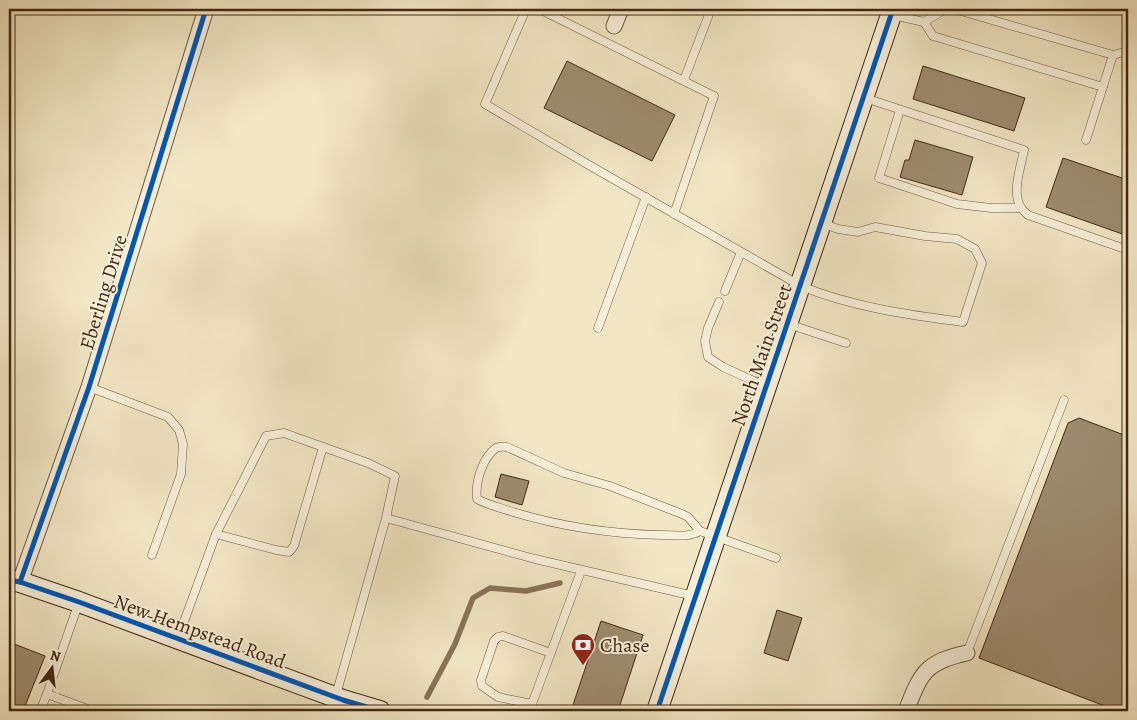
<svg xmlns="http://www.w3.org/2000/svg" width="1137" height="720" font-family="Alegreya,serif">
  <rect width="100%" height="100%" fill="#f2e6c4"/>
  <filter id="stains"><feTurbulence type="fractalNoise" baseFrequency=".004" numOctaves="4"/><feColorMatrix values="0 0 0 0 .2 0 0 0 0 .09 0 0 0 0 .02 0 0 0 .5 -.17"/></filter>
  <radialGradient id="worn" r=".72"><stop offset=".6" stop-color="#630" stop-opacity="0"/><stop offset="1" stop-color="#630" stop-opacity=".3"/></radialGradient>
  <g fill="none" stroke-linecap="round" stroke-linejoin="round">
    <polyline stroke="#887358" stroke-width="5.5" points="427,697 455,644 473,598 490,588 526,591 560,583"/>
  </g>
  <g fill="#9e8b6f" stroke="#432812">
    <polygon points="567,61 675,115 652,161 544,108"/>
    <polygon points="923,66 1025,98 1014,131 913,99"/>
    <polygon points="915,140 973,157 962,195 900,177 905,160 909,160"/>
    <polygon points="1063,158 1128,180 1128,236 1046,207"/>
    <polygon points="1079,418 1124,435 1128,422 1128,708 1127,711 1118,711 979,658 1068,423"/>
    <polygon points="501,474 529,481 522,505 495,497"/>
    <polygon points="777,610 802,618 788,661 764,653"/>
    <polygon points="601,621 643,635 618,711 571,711"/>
    <polygon points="9,642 45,656 23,711 9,711"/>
  </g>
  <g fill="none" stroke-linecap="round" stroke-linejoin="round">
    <g stroke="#6f583e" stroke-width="9">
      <g id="lane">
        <path d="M526,9L485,104L594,168L801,286C852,307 909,315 963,322L982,263L975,249L957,239L925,236L875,227L858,232L838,229L822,223"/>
        <polyline points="539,9 714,96 674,214"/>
        <polyline points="954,9 1113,55"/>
        <polyline points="893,15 924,22 946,9"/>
        <polyline points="924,22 933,36 1103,87"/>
        <polyline points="684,80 711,9"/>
        <path d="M865,98L1024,150C1021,166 1012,191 1020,206C1022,210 1025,212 1028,215L1128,250"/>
        <polyline points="900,110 879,178 957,204 991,208 1021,208"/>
        <polyline points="1086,140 1113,55 1128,51"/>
        <polyline points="725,291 741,252"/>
        <polyline points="719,302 708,328 705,341 708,357 723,367 765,386"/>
        <polyline points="788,324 846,343"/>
        <polyline points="598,328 646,197"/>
        <polyline points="89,387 168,417 179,430 183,444 181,474 152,555"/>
        <polyline points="386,518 535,559 694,596"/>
        <path d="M700,531C689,538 675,535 662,535C612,534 562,527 513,512C501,508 488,505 477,499C475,483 482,458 496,448C499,446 503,447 507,447L564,473L610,486L682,514L688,517L700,531L776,558"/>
        <polyline points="216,534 276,550 289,552 294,546 323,447"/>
        <polyline points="79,602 47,694 93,711"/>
        <polyline points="178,638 216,534 266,436 284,433 368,463 395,476 386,518 336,695"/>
        <polyline points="551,653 503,636 498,637 494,641 481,680 482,686 498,697 532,704 581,571"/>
        <polyline points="967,653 1064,400"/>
        <polyline points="40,711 47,694"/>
      </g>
    </g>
    <g stroke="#6f583e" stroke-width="17">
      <g id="street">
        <polyline points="614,26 621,9"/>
        <polyline points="20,582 89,387 206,9"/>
        <path d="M906,711C921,673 925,662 967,653"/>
      </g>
    </g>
    <g stroke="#432812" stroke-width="22">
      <g id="secondary">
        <polyline points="9,580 20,582 79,602 343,700 380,711"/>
        <polyline points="657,711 893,9"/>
      </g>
    </g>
    <use href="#lane" stroke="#f7efd9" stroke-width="8"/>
    <use href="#street" stroke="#f7efd9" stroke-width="15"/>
    <use href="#secondary" stroke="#f7efd9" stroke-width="20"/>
    <g stroke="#f7efd9" stroke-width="8">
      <g id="cycleway">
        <polyline points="9,580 20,582 79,602 343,700 380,711"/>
        <polyline points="20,582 89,387 206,9"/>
        <polyline points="657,711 893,9"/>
      </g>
    </g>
    <use href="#cycleway" stroke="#0057b8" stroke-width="5"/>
  </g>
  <defs>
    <g id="bank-pin" transform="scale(1.25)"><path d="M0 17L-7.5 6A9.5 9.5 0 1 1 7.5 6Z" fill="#8f2418" stroke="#f7efd9"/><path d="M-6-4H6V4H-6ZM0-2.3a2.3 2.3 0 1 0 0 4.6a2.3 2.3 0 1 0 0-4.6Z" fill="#fff"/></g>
  </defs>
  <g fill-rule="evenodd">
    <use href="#bank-pin" x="583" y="645"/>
  </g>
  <g text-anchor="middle" stroke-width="4" stroke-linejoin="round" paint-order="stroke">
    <g font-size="20" fill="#432812" stroke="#f7efd9">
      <text transform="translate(103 292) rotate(-73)" y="7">Eberling Drive</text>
      <text transform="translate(761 355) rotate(-71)" y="7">North Main Street</text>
      <text transform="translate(200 631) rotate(20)" y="7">New Hempstead Road</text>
    </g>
    <g font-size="20" fill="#432812" stroke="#f7efd9" text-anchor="start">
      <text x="600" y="652">Chase</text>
    </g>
  </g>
  <rect width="1137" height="720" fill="none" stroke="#f2e6c4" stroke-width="30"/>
  <rect x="10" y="10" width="1117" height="700" fill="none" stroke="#432812" stroke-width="2.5"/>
  <rect x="15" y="15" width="1107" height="690" fill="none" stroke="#432812"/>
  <g transform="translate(52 668) rotate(15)" stroke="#f7efd9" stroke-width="4" paint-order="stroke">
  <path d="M0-4L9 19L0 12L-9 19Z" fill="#432812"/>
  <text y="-8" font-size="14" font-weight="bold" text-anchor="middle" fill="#432812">N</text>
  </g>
  <rect width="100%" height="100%" filter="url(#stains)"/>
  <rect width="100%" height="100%" fill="url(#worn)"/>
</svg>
